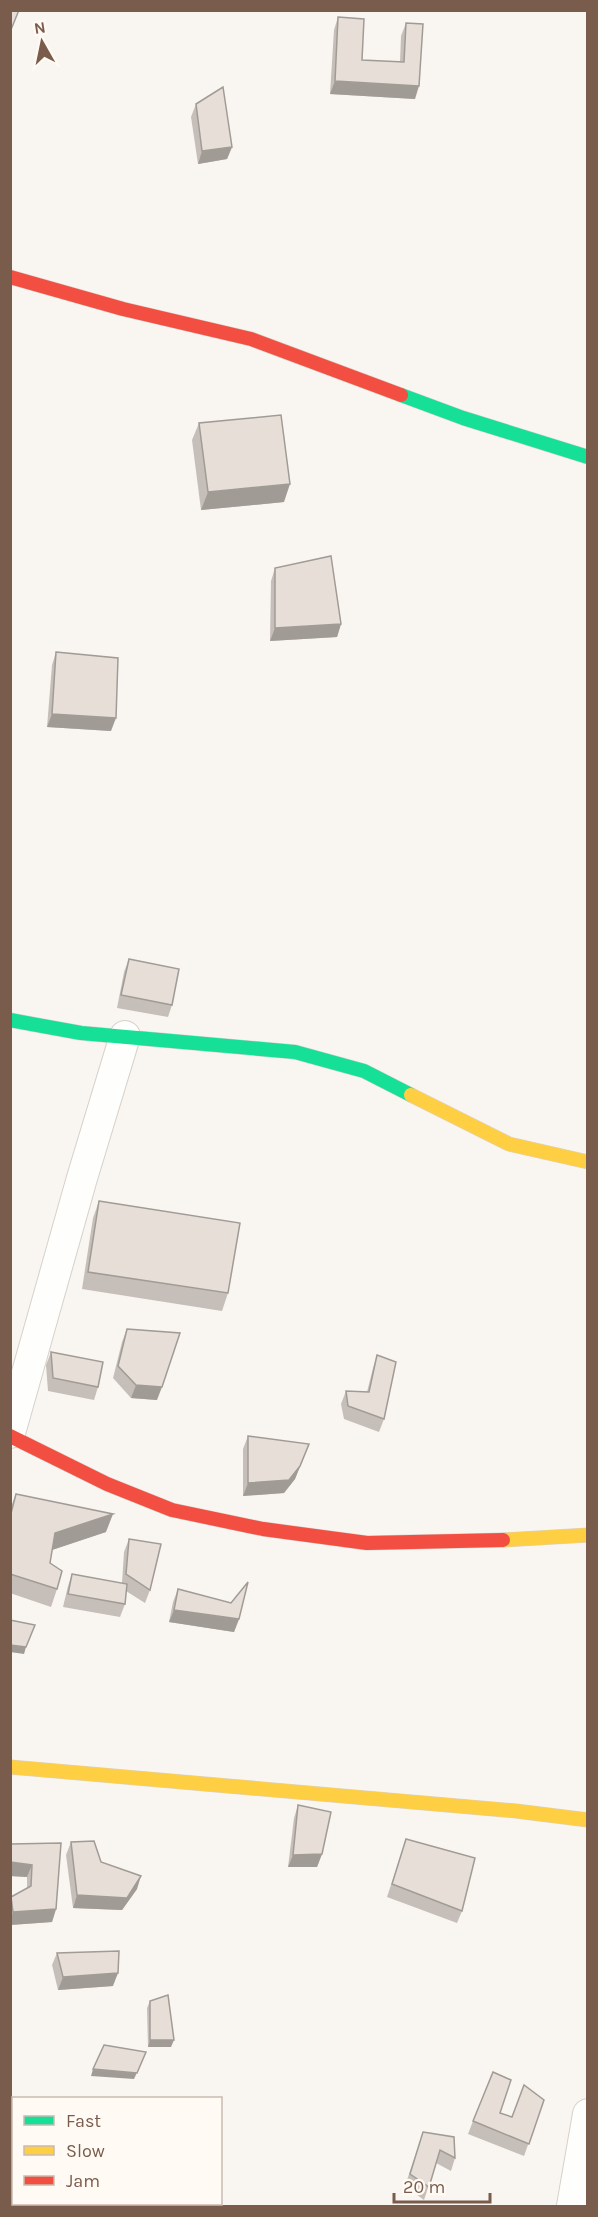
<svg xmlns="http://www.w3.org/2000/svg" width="598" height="2217" font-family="Karla,sans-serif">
  <rect width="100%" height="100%" fill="#f9f5f0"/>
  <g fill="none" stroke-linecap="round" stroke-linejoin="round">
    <g stroke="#d7d1cb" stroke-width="32">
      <g id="street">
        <polyline points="10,1433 82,1178 125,1036"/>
        <polyline points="572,2206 588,2114"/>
      </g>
    </g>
    <g stroke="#d9d2cb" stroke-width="15">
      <g id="fast">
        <polyline points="401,395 463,418 588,457"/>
        <polyline points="10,1020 81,1033 295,1052 364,1071 411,1095"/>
      </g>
    </g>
    <g stroke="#d9d2cb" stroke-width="15">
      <g id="slow">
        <polyline points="411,1095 509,1144 588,1162"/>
        <polyline points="503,1540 588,1535"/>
        <polyline points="10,1767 516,1811 588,1820"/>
      </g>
    </g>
    <g stroke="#d9d2cb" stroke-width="15">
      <g id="jam">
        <polyline points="10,277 123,309 251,339 401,395"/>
        <polyline points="10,1436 107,1484 172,1510 263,1529 367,1543 503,1540"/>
      </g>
    </g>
    <use href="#street" stroke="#fefefd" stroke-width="30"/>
    <use href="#fast" stroke="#16e098" stroke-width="14"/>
    <use href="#slow" stroke="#ffcf43" stroke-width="14"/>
    <use href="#jam" stroke="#f24e42" stroke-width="14"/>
  </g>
  <g fill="#c6bfb9">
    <polygon points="338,17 362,60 400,62 401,36 406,23 415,99 330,94 334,30"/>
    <polygon points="196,104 232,147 227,159 198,164 191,117"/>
    <polygon points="199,423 284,502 201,510 192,440"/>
    <polygon points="275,568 341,624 337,637 270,641 271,581"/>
    <polygon points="56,652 111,731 47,727 52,665"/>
    <polygon points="129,959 172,1005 168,1017 117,1008 124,972"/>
    <polygon points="99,1201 228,1293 222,1311 82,1289 93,1218"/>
    <polygon points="127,1329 157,1400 131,1398 113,1378 122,1342"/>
    <polygon points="51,1352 98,1387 94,1400 48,1391 46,1365"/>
    <polygon points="377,1355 384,1419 379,1432 344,1419 341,1404 346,1391 367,1392 373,1368"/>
    <polygon points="248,1436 304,1457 295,1479 284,1493 243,1496 243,1449"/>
    <polygon points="16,1494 106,1532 52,1550 50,1563 57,1589 51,1607 10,1593 10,1509"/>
    <polygon points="129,1539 150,1590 145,1603 126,1591 125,1604 120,1617 63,1607 68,1586 72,1574 122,1583 124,1552"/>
    <polygon points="178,1589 239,1619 234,1632 169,1622 173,1602"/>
    <polygon points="298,1805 322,1854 317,1867 288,1867 294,1818"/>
    <polygon points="406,1839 462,1911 457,1923 387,1897"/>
    <polygon points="71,1842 101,1862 137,1889 122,1910 73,1908 66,1855"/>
    <polygon points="61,1843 56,1909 52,1922 10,1925 10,1899 11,1897 27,1888 27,1877 10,1876"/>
    <polygon points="57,1953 113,1986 58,1990 52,1965"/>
    <polygon points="150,2001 171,2047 148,2047 147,2008"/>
    <polygon points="544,2100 524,2156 468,2134 473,2121 500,2113 512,2117"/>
    <polygon points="423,2132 455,2158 451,2171 436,2163 424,2200 405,2186"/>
  </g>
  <g fill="#a19b96">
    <polygon points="335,81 419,86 415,99 330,94"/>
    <polygon points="232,147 227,159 198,164 202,151"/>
    <polygon points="290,484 284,502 201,510 208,492"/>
    <polygon points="341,624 337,637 270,641 275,628"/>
    <polygon points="52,714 116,718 111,731 47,727"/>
    <polygon points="136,1385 162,1387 157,1400 131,1398"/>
    <polygon points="309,1444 295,1479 284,1493 243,1496 248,1483"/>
    <polygon points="113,1514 106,1532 49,1551 55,1533"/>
    <polygon points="174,1610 239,1619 234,1632 169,1622"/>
    <polygon points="10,1645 26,1647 24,1654 10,1652"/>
    <polygon points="322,1854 317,1867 288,1867 293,1855"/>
    <polygon points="10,1862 32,1865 27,1877 10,1876"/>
    <polygon points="141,1876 137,1889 122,1910 73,1908 77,1895"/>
    <polygon points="56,1909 52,1922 10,1925 10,1919 13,1912"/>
    <polygon points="118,1973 113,1986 58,1990 63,1977"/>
    <polygon points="150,2040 174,2040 171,2047 148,2047"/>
    <polygon points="143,2059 134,2079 91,2076 93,2069"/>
  </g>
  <g fill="#e6ded7" stroke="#a19b96" stroke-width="1.5">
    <polygon points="10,10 19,10 10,32"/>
    <polygon points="338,17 364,19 362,60 404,62 406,23 423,24 419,86 335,81"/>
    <polygon points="223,87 232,147 202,151 196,104"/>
    <polygon points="281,415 290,484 208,492 199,423"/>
    <polygon points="331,556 341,624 275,628 275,568"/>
    <polygon points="56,652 118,658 116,718 52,714"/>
    <polygon points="129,959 179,969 172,1005 121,995"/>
    <polygon points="99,1201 240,1223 228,1293 88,1272"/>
    <polygon points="127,1329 180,1333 162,1387 136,1385 118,1366"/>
    <polygon points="51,1352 103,1362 98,1387 53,1378"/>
    <polygon points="377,1355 396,1362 384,1419 348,1406 346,1391 369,1392"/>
    <polygon points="248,1436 309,1444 300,1466 289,1480 248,1483"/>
    <polygon points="16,1494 113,1514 55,1533 50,1563 62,1571 57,1589 10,1574 10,1517"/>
    <polygon points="129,1539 161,1544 150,1590 126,1574"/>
    <polygon points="72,1574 127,1584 125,1604 68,1594"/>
    <polygon points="248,1582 239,1619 174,1610 178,1589 231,1603"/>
    <polygon points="10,1620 35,1625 26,1647 10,1645"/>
    <polygon points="298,1805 331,1812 322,1854 293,1855"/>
    <polygon points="406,1839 475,1858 462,1911 392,1884"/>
    <polygon points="94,1841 101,1862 141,1876 127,1898 77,1895 71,1842"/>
    <polygon points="61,1843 56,1909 13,1912 11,1897 31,1886 32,1865 10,1862 11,1844"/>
    <polygon points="119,1951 118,1973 63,1977 57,1953"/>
    <polygon points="168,1995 174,2040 150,2040 150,2001"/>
    <polygon points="104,2045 146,2052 137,2073 93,2069"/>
    <polygon points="493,2072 511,2080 500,2113 512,2117 524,2085 544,2100 529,2144 473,2121"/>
    <polygon points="423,2132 454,2137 455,2158 440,2150 429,2187 410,2174"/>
  </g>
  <rect width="598" height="2217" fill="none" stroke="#7a5c4d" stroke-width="24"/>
  <rect x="12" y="2097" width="210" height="108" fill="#fffaf3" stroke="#cabbb1" stroke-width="1.5"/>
  <rect x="24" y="2116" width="30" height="9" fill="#16e098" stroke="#cabbb1" stroke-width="1.5"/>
  <text x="66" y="2127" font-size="18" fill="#7a5c4d">Fast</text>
  <rect x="24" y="2146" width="30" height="9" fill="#ffcf43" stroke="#cabbb1" stroke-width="1.5"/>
  <text x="66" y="2157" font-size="18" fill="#7a5c4d">Slow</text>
  <rect x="24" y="2176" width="30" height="9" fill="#f24e42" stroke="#cabbb1" stroke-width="1.5"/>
  <text x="66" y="2187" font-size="18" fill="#7a5c4d">Jam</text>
  <g transform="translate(42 42) rotate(351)" stroke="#fffaf3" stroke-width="4.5" paint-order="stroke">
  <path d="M0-4.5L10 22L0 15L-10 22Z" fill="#7a5c4d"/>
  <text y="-9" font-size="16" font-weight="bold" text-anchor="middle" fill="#7a5c4d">N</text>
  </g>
  <path d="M394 2193v9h96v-9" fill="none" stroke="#7a5c4d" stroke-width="3"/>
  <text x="403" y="2193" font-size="18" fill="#7a5c4d" stroke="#fffaf3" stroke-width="4.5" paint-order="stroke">20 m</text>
</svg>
